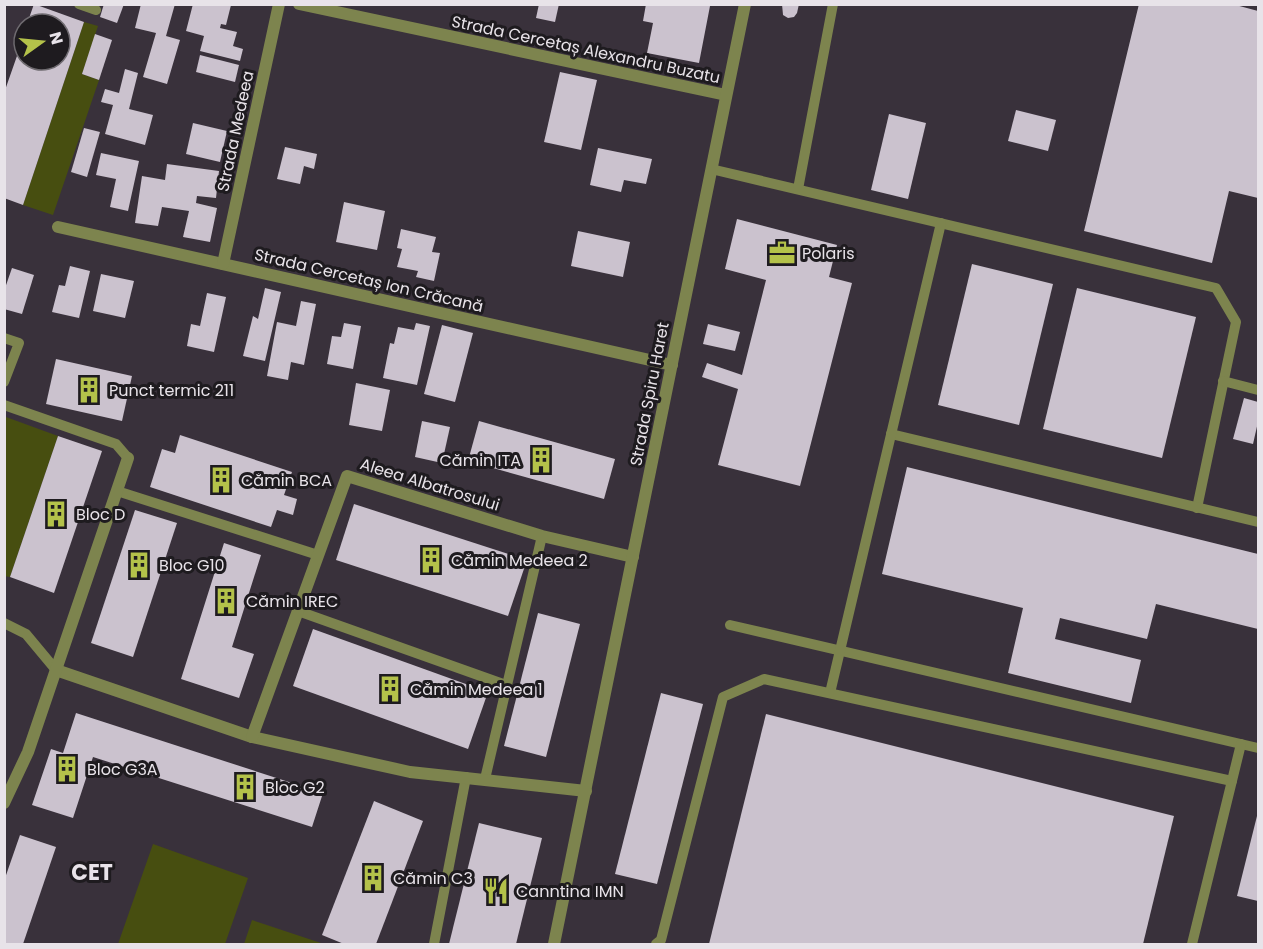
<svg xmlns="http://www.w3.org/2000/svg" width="1263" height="949" font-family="Poppins,sans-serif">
  <rect width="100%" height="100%" fill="#39313b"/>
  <g fill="#474e10">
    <polygon points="84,22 98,26 82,74 99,80 53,215 23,205"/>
    <polygon points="6,417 58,436 10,577 4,576"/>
    <polygon points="153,844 248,878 225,944 118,944"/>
    <polygon points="252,920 324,944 244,944"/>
  </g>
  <g fill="#cbc2ce">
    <polygon points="34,4 84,22 23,205 4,198 4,93 24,36 24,60 60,60 60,24 27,24"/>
    <polygon points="104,4 124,4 117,23 100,17"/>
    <polygon points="141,4 175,4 166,36 180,40 167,84 143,77 156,33 135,28"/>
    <polygon points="193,4 231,5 226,25 221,24 220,28 237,32 233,46 243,49 240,61 200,51 204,36 186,31"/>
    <polygon points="539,4 559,4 555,22 536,18"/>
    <polygon points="646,4 710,6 699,63 647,53 653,23 643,21"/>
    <polygon points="782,4 799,4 797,13 794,17 788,18 783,15"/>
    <polygon points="1139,4 1232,4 1258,11 1258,198 1229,191 1212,263 1084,231"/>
    <polygon points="95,34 112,40 99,80 82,74"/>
    <polygon points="200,55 239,65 235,82 196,72"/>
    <polygon points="125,69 138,73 129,109 153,115 145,145 105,134 113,105 101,102 105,89 119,93"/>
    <polygon points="560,72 597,80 581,150 544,142"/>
    <polygon points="1016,110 1056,120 1048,151 1008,141"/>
    <polygon points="889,114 926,123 908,199 871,190"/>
    <polygon points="193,123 227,131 220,162 186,154"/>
    <polygon points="84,128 100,132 87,177 71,172"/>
    <polygon points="285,147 317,154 314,169 304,166 300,184 277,179"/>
    <polygon points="598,148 652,159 646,184 624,180 621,192 590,185"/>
    <polygon points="101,153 139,161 128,211 110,207 116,179 96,175"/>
    <polygon points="167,164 219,171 216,198 197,196 196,203 217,208 210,242 183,237 189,211 162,207 158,226 135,223 142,176 165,180"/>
    <polygon points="344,202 385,211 377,250 336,242"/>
    <polygon points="737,219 837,245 829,277 852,283 800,486 718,465 738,389 702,377 707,363 742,375 766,280 725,269"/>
    <polygon points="401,229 436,237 432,252 440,253 434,281 416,277 418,271 397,267 402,249 397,248"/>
    <polygon points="578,231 630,242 623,277 571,266"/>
    <polygon points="972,264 1053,284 1019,425 938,405"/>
    <polygon points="70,266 90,271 79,318 52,312 59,285 65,286"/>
    <polygon points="12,268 34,275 22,314 4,309 4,291"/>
    <polygon points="101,274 134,281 125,318 93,311"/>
    <polygon points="265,288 281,292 265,361 243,356 253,316 258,319"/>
    <polygon points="1077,288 1196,317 1162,458 1043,429"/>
    <polygon points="207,293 226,297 214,352 187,346 191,324 200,326"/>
    <polygon points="301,301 316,304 304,365 291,362 288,380 267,376 277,322 296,326"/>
    <polygon points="344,323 361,326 353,369 327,364 332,336 341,337"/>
    <polygon points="416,323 430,326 417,385 383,378 390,343 394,344 398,327 414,330"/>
    <polygon points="708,324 740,332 735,351 703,344"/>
    <polygon points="442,325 473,333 455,402 424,394"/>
    <polygon points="56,359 132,376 122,421 46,404"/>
    <polygon points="356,383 390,390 382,431 349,425"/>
    <polygon points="1244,398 1258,402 1258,422 1253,444 1233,439"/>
    <polygon points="422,421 450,427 442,463 415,457"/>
    <polygon points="479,421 615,459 604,499 468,461"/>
    <polygon points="180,435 292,472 284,495 297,499 293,515 277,510 271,527 150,487 162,449 175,453"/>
    <polygon points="58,436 102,451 54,593 10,577"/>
    <polygon points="907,467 1258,554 1258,629 1156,604 1147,639 1060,618 1055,639 1141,660 1131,703 1008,673 1023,608 882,574"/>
    <polygon points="354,504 527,560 508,616 336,560"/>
    <polygon points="135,510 177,523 133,657 91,643"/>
    <polygon points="224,543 261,555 232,647 254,654 239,698 181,679"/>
    <polygon points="538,613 580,624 546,757 504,746"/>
    <polygon points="313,629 488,692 468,749 293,686"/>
    <polygon points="661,693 703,704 657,884 615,874"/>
    <polygon points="76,713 323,793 312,827 93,757 73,818 32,805 51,749 63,753"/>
    <polygon points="766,714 1174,816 1143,944 709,944"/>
    <polygon points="374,801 423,821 376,944 344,944 322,935"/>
    <polygon points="1258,812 1258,901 1237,896"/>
    <polygon points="479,823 542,838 516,944 449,944"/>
    <polygon points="20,835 56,847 23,944 4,944 4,881"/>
  </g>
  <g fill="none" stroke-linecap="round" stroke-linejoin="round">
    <g stroke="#7d844e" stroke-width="10">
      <polyline points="79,4 96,10"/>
      <polyline points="711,169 1216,288 1236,322 1197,508"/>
      <polyline points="798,189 833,4"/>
      <polyline points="4,338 19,343 4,382"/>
      <polyline points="1223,381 1258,390"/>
      <polyline points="4,405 116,444 128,458"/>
      <polyline points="891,434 1258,522"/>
      <polyline points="117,491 318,555"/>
      <polyline points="298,611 506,685"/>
      <polyline points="4,623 26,634 56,670"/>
      <polyline points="730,625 1258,748"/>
      <polyline points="830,693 941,223"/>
      <polyline points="485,779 542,536"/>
      <polyline points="434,944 466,777"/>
      <polyline points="656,944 661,940 723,697 764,679 1232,781"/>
      <polyline points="1192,944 1241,744"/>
    </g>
    <g stroke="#7d844e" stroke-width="12">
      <polyline points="299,4 726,95"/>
      <polyline points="58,227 672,365"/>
      <polyline points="223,264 279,4"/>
      <polyline points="56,670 252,737 410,772 586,791"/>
      <polyline points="252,737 347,476 542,536 633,557"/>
      <polyline points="4,803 28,752 128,458"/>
      <polyline points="554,944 745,4"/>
    </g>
  </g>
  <defs>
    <g id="office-bare" transform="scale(2.07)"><path d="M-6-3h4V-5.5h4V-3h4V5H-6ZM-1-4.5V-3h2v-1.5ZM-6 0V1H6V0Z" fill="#b4c24a" stroke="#1e1b1f" stroke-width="2.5" paint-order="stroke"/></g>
    <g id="building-bare" transform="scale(2.07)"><path d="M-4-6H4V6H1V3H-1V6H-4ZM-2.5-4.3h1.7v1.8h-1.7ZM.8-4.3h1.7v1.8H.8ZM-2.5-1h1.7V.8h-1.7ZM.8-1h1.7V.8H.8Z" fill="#b4c24a" stroke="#1e1b1f" stroke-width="2.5" paint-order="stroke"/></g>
    <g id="restaurant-bare" transform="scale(2.07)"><path d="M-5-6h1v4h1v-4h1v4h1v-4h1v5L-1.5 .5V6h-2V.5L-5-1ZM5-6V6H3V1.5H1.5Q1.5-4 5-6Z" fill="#b4c24a" stroke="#1e1b1f" stroke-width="2.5" paint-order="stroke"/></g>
  </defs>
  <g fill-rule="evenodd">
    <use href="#office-bare" x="782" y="253"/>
    <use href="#building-bare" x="89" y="390"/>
    <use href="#building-bare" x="541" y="460"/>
    <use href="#building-bare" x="221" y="480"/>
    <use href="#building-bare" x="56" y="514"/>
    <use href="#building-bare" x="431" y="560"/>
    <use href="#building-bare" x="139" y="565"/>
    <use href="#building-bare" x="226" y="601"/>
    <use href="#building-bare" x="390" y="689"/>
    <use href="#building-bare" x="67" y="769"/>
    <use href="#building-bare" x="245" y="787"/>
    <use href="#building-bare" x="373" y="878"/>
    <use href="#restaurant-bare" x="496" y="891"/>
  </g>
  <g text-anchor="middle" stroke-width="6" stroke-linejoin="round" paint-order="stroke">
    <g font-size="16" fill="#e8e3e9" stroke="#1e1b1f">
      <text transform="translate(586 49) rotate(12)" y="6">Strada Cercetaș Alexandru Buzatu</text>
      <text transform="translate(235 131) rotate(-78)" y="6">Strada Medeea</text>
      <text transform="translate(369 280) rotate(13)" y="6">Strada Cercetaș Ion Crăcană</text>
      <text transform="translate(649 394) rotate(-79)" y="6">Strada Spiru Haret</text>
      <text transform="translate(430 484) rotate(17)" y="6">Aleea Albatrosului</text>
    </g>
    <g font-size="16" fill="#e8e3e9" stroke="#1e1b1f" text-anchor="start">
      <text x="802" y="259">Polaris</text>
      <text x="109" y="396">Punct termic 211</text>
      <text x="521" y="466" text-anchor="end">Cămin ITA</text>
      <text x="241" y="486">Cămin BCA</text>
      <text x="76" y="520">Bloc D</text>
      <text x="451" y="566">Cămin Medeea 2</text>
      <text x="159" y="571">Bloc G10</text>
      <text x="246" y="607">Cămin IREC</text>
      <text x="410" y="695">Cămin Medeea 1</text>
      <text x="87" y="775">Bloc G3A</text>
      <text x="265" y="793">Bloc G2</text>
      <text x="393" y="884">Cămin C3</text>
      <text x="516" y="897">Canntina IMN</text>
    </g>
    <g font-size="22" font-weight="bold" fill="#e8e3e9" stroke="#1e1b1f">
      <text x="92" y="880">CET</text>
    </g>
  </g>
  <rect width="1263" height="949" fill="none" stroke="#e8e3e9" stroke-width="12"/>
  <g transform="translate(42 42) rotate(75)"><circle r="28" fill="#1e1b1f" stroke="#6f6b70" stroke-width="1.5"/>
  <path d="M0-4.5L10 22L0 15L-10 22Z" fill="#b4c24a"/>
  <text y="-9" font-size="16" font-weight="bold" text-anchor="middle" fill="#e8e3e9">N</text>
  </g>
</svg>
